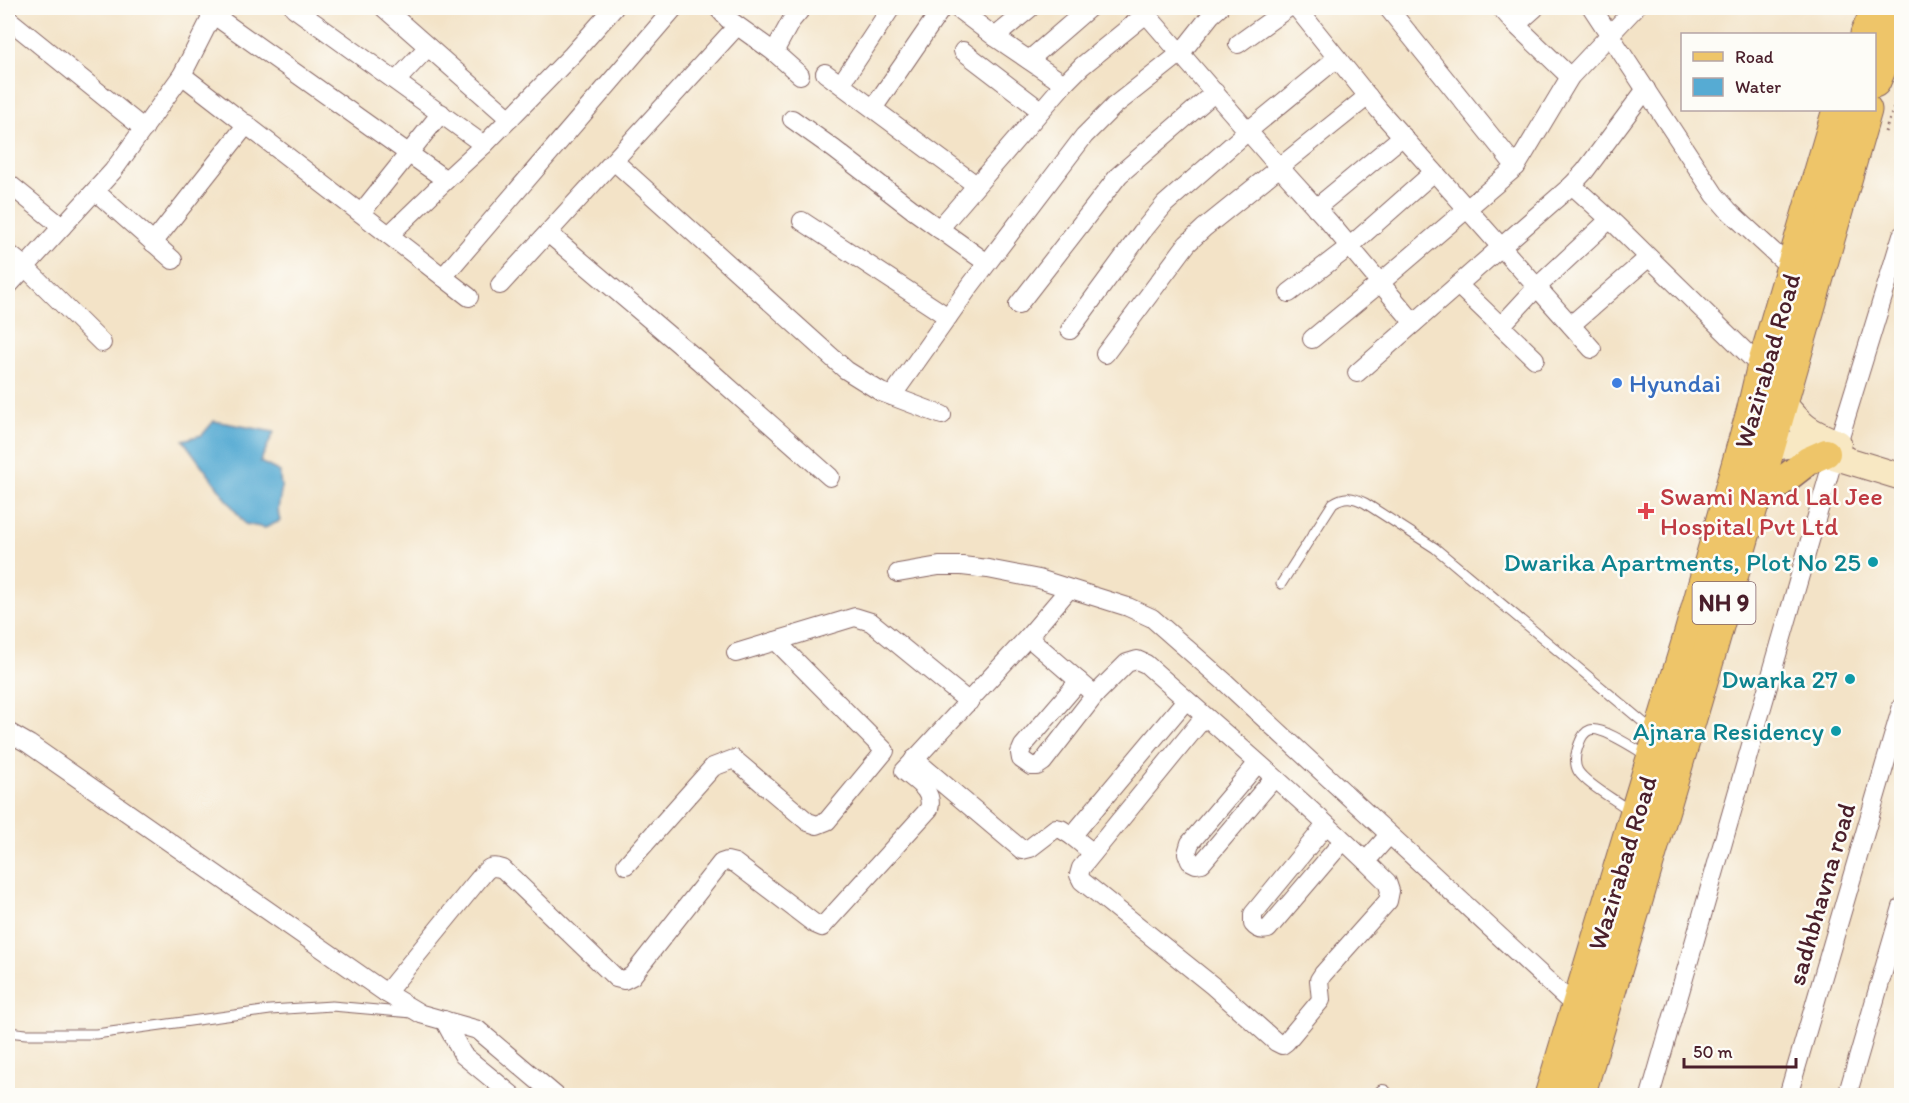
<svg xmlns="http://www.w3.org/2000/svg" width="1909" height="1103" font-family="Itim,sans-serif">
  <rect width="100%" height="100%" fill="#fdfcf7"/>
  <filter id="ink" filterUnits="userSpaceOnUse"><feTurbulence type="fractalNoise" baseFrequency=".0167" numOctaves="2"/><feDisplacementMap in="SourceGraphic" scale="12" xChannelSelector="R" yChannelSelector="G"/><feConvolveMatrix kernelMatrix="1 2 1 2 8 2 1 2 1" color-interpolation-filters="sRGB"/></filter>
  <filter id="wash" filterUnits="userSpaceOnUse"><feTurbulence type="fractalNoise" baseFrequency=".008" numOctaves="4" result="noise"/><feDisplacementMap in="SourceGraphic" scale="24" xChannelSelector="R" yChannelSelector="G"/><feGaussianBlur stdDeviation="1.35" result="paint"/><feColorMatrix in="noise" values="0 0 0 0 0 0 0 0 0 0 0 0 0 0 0 0 0 1.4 0 .05"/><feComposite in="paint" operator="in"/></filter>
  <g filter="url(#wash)">
    <rect width="100%" height="100%" fill="#f3e3c7"/>
    <path fill="#56abd3" stroke="#50657f" stroke-width="1.5" d="M214,421L274,432L260,462L280,472C279,478 282,486 281,491C280,503 276,508 280,521L265,528L245,524L183,440L202,435Z"/>
  </g>
  <g filter="url(#ink)">
    <g fill="none" stroke-linecap="round" stroke-linejoin="round">
      <g stroke="#856462" stroke-width="11">
        <g id="lane">
          <path d="M1281,584L1333,503C1345,495 1353,497 1365,503L1435,548L1656,733"/>
          <path d="M1630,811C1616,800 1587,785 1578,771C1573,762 1576,752 1579,744C1581,738 1584,732 1590,730C1602,726 1637,750 1649,757"/>
          <polyline points="8,1032 26,1034 96,1034 270,1010 332,1006 412,1013"/>
        </g>
      </g>
      <g stroke="#856462" stroke-width="20">
        <g id="street">
          <polyline points="204,8 446,180 484,145 572,55 614,8"/>
          <polyline points="294,8 484,145"/>
          <polyline points="384,8 510,119"/>
          <polyline points="718,8 728,19 774,52 800,75"/>
          <polyline points="957,8 995,37 1064,84"/>
          <polyline points="1141,8 1273,160 1329,222 1414,323"/>
          <polyline points="1297,8 1379,110 1592,349"/>
          <polyline points="1388,8 1516,167"/>
          <polyline points="1501,8 1516,25 1570,77"/>
          <polyline points="1592,8 1715,195 1728,210 1793,270"/>
          <polyline points="8,19 144,129"/>
          <polyline points="1516,25 1535,8"/>
          <polyline points="995,37 1030,8"/>
          <polyline points="1238,44 1288,8"/>
          <polyline points="963,51 1040,110"/>
          <polyline points="774,52 791,21 802,8"/>
          <polyline points="1029,60 1089,8"/>
          <polyline points="825,73 976,185"/>
          <polyline points="182,75 469,297"/>
          <polyline points="396,81 428,47"/>
          <polyline points="841,84 891,8"/>
          <polyline points="874,107 942,8"/>
          <polyline points="792,119 834,149 913,210 987,263"/>
          <polyline points="614,161 846,370 881,392 942,415"/>
          <polyline points="8,183 62,227"/>
          <polyline points="1572,185 1616,225 1763,369"/>
          <polyline points="95,191 173,260"/>
          <polyline points="1316,208 1403,136"/>
          <polyline points="361,213 441,113"/>
          <polyline points="802,221 948,317"/>
          <polyline points="939,229 1064,84 1082,66 1146,14"/>
          <polyline points="548,233 699,361 830,477"/>
          <polyline points="389,235 446,180"/>
          <polyline points="153,243 247,124"/>
          <polyline points="8,253 25,267 102,343"/>
          <polyline points="443,277 674,8"/>
          <polyline points="500,285 737,26"/>
          <polyline points="1458,285 1535,359"/>
          <polyline points="8,286 113,171 182,75 213,14"/>
          <polyline points="1289,293 1349,247 1434,172"/>
          <polyline points="1018,305 1119,175 1215,92"/>
          <polyline points="1571,325 1648,258"/>
          <polyline points="1501,326 1537,287 1610,219"/>
          <polyline points="1070,330 1142,232 1165,204 1248,131 1337,58"/>
          <polyline points="1312,339 1380,283 1516,167 1570,77 1635,8"/>
          <polyline points="1105,354 1187,244 1204,228 1368,96"/>
          <polyline points="1357,373 1572,185 1585,171 1646,89"/>
          <polyline points="892,396 970,286 1084,136 1114,106 1181,53 1211,15 1219,8"/>
          <polyline points="898,573 939,566 962,566 988,569 1039,579 1128,607 1152,618 1226,683 1578,1009"/>
          <path d="M1028,637L1095,695L1127,663L1137,660L1146,664C1227,736 1310,806 1387,882L1390,891L1388,901L1323,974L1319,980L1321,1000L1286,1042L1282,1045L1276,1042L1213,986L1082,881L1079,875L1081,868L1205,716"/>
          <polyline points="736,653 855,617 871,622 969,702"/>
          <polyline points="1079,681 1023,746 1020,753 1021,759 1031,766 1037,766 1043,762 1095,695"/>
          <polyline points="8,732 29,744 386,993 421,1014 478,1030 556,1096"/>
          <polyline points="914,759 1022,850 1030,848 1056,828 1061,829 1072,836"/>
          <polyline points="1257,764 1190,843 1187,853 1190,861 1196,864 1202,863 1274,778"/>
          <path d="M1326,825L1253,914V924C1257,929 1261,931 1268,929L1343,841"/>
          <polyline points="1093,853 1072,836 1186,700"/>
          <polyline points="1366,861 1389,835"/>
          <polyline points="626,865 713,767 734,759 808,822 817,825 827,821 885,751 776,641"/>
          <path d="M386,993L478,880C487,870 488,864 503,869L616,978L624,980L632,976L721,863L727,861L735,863L815,924L822,927L929,809C934,791 917,782 904,771L1028,637L1069,589"/>
          <polyline points="444,1020 463,1055 513,1096"/>
          <polyline points="1383,1094 1384,1096"/>
          <polyline points="1650,1096 1838,443 1902,235"/>
          <polyline points="1788,1096 1902,706"/>
          <polyline points="1847,1096 1902,907"/>
        </g>
      </g>
      <g stroke="#856462" stroke-width="28">
        <g id="secondary">
          <path d="M1782,402C1803,427 1807,431 1838,443"/>
          <polyline points="1768,448 1794,444 1902,477"/>
        </g>
      </g>
      <g stroke="#856462" stroke-width="31">
        <polyline id="primary" points="1751,505 1808,461 1826,453"/>
      </g>
      <g stroke="#856462" stroke-width="35">
        <g id="highway">
          <polyline points="1867,34 1879,8"/>
          <polyline points="1874,81 1902,16"/>
          <polyline points="1551,1096 1691,633 1753,412 1763,369 1839,110"/>
          <polyline points="1578,1096 1711,647 1865,110"/>
        </g>
      </g>
      <polyline stroke="#856462" stroke-width="3" stroke-dasharray="1.5 4.5" stroke-linecap="butt" points="1885,132 1902,85"/>
      <use href="#lane" stroke="#fff" stroke-width="9"/>
      <use href="#street" stroke="#fff" stroke-width="18"/>
      <use href="#secondary" stroke="#f8e8c3" stroke-width="26"/>
      <use href="#primary" stroke="#eec569" stroke-width="28"/>
      <use href="#highway" stroke="#eec569" stroke-width="33"/>
    </g>
  </g>
  <circle fill="#3f7fe0" stroke="#fdfcf7" stroke-width="2" cx="1617" cy="383" r="6"/>
  <path fill="#e0444e" stroke="#fdfcf7" stroke-width="2" d="M1643 502h6v6h6v6h-6v6h-6v-6h-6v-6h6z"/>
  <g fill="#0f9aa8" stroke="#fdfcf7" stroke-width="2">
    <circle cx="1873" cy="562" r="6"/>
    <circle cx="1850" cy="679" r="6"/>
    <circle cx="1836" cy="731" r="6"/>
  </g>
  <g text-anchor="middle" stroke-width="5" stroke-linejoin="round" paint-order="stroke">
    <rect fill="#fdfcf7" stroke="#806168" stroke-width="1.5" x="1692.5" y="582" width="63" height="42" rx="4.5"/>
    <g font-size="24" font-weight="bold" fill="#4a1f2b">
      <text x="1724" y="611">NH 9</text>
    </g>
    <g font-size="26" fill="#4a1f2b" stroke="#fdfcf7">
      <text transform="translate(1767 361) rotate(-74)" y="9">Wazirabad Road</text>
      <text transform="translate(1622 863) rotate(-73)" y="9">Wazirabad Road</text>
      <text transform="translate(1821 894) rotate(-74)" y="9">sadhbhavna road</text>
    </g>
    <g font-size="26" fill="#366cbe" stroke="#fdfcf7" text-anchor="start">
      <text x="1629" y="392">Hyundai</text>
    </g>
    <g font-size="26" fill="#be3a42" stroke="#fdfcf7" text-anchor="start">
      <text x="1660" y="505">Swami Nand Lal Jee<tspan x="1660" dy="30">Hospital Pvt Ltd</tspan></text>
    </g>
    <g font-size="26" fill="#0d838f" stroke="#fdfcf7" text-anchor="end">
      <text x="1861" y="571">Dwarika Apartments, Plot No 25</text>
      <text x="1838" y="688">Dwarka 27</text>
      <text x="1824" y="740">Ajnara Residency</text>
    </g>
  </g>
  <rect width="1909" height="1103" fill="none" stroke="#fdfcf7" stroke-width="30"/>
  <rect x="1681" y="33" width="195" height="78" fill="#fdfcf7" stroke="#b5a4a5" stroke-width="1.5"/>
  <rect x="1693" y="52" width="30" height="9" fill="#eec569" stroke="#b5a4a5" stroke-width="1.5"/>
  <text x="1735" y="63" font-size="18" fill="#4a1f2b">Road</text>
  <rect x="1693" y="78" width="30" height="18" fill="#56abd3" stroke="#b5a4a5" stroke-width="1.5"/>
  <text x="1735" y="93" font-size="18" fill="#4a1f2b">Water</text>
  <path d="M1684 1058v9h112v-9" fill="none" stroke="#4a1f2b" stroke-width="3"/>
  <text x="1693" y="1058" font-size="18" fill="#4a1f2b" stroke="#fdfcf7" stroke-width="4.5" paint-order="stroke">50 m</text>
</svg>
